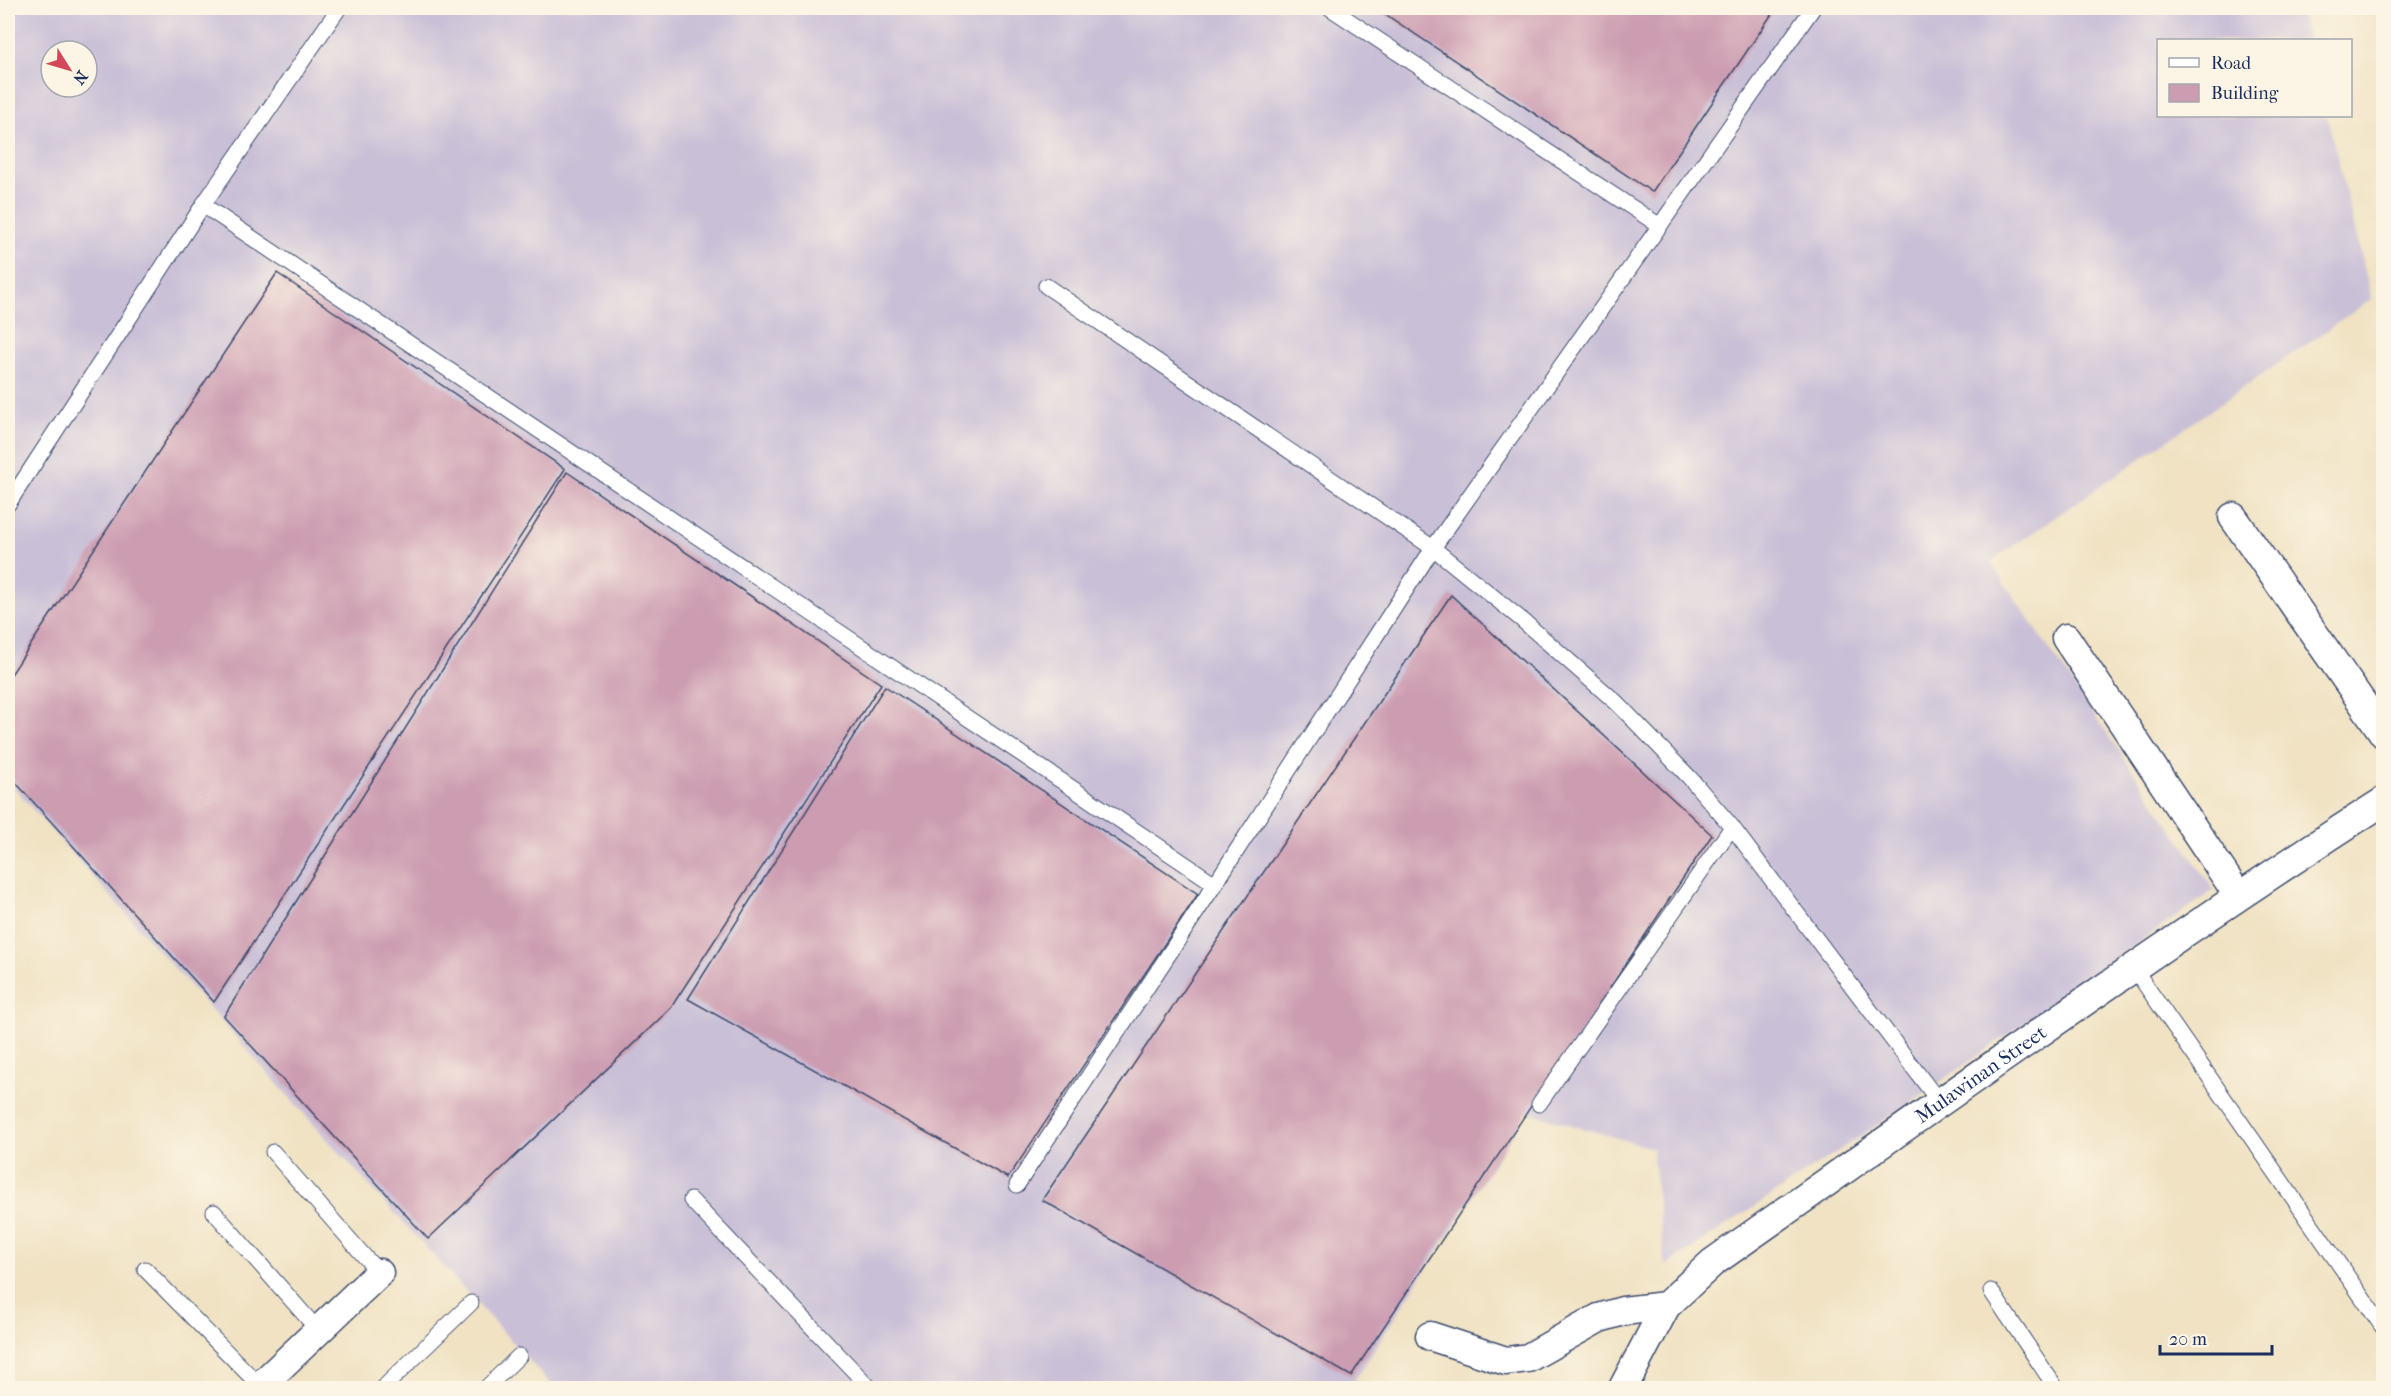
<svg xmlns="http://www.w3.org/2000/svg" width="2391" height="1396" font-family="'IM FELL French Canon',serif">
  <rect width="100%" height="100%" fill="#fcf5e5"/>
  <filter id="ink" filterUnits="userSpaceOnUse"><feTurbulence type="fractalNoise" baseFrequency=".0167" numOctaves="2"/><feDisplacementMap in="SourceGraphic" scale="12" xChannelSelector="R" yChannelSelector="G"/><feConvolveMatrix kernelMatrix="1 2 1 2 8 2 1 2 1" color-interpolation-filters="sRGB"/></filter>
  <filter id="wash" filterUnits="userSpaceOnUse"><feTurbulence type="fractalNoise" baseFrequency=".008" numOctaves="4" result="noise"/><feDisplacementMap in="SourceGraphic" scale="24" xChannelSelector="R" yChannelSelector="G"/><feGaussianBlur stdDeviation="1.35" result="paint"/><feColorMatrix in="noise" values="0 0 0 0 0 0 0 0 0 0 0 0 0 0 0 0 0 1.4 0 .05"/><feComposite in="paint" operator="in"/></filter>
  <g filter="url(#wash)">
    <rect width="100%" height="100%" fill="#f0e2c3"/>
    <path fill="#c9bfd7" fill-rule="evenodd" d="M8,8H2300L2308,40H2158V116H2327L2372,299L1990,562L2214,890L1903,1108L1665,1266L1652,1148L1527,1112L1354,1381L1369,1388H554L298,1107L8,781ZM51,51H87V87H51Z"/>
    <g id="blocks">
      <g fill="#cc9cb1">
        <polygon points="1376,8 1776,8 1652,192"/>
        <polygon points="277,273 565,469 214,1002 8,774 8,679"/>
        <polygon points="567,472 881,684 670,1009 428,1239 224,1016"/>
        <polygon points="1451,595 1712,835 1351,1376 1042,1200"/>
        <polygon points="885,686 1198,894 1008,1178 688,999"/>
      </g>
    </g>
  </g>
  <g filter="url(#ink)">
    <use href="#blocks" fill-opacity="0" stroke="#3b4a6d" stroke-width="1.5"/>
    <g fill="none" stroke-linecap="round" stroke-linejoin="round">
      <g stroke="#3b4a6d" stroke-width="17">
        <g id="lane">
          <polyline points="1330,8 1660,226"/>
          <polyline points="203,205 1215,884"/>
          <polyline points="1046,286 1433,548 1522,620 1617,703 1689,777 1732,827 1940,1103"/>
          <polyline points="8,504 203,205 339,8"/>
          <polyline points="2133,967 2384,1329"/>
          <polyline points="1539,1104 1732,827"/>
          <polyline points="273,1152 379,1273"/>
          <polyline points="1017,1185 1215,884 1433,548 1813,8"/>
          <polyline points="691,1200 870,1388"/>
          <polyline points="214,1212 318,1330"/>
          <polyline points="145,1269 260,1386"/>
          <polyline points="1991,1291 2056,1388"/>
          <polyline points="383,1388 471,1303"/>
          <polyline points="486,1388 519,1356"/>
        </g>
      </g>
      <g stroke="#3b4a6d" stroke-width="31">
        <g id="street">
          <polyline points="2233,517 2384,734"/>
          <polyline points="2066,638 2238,895"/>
          <polyline points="1430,1336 1506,1361 1528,1358 1599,1318 1623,1311 1666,1306"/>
          <polyline points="258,1388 379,1273"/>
          <path id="s1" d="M1623,1388L1666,1306L1712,1263C1934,1107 2155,948 2384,801"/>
        </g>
      </g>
      <use href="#lane" stroke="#fff" stroke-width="15"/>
      <use href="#street" stroke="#fff" stroke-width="28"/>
    </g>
  </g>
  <g text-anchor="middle" stroke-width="4.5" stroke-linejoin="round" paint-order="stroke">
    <g font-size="20" fill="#1b2f5e" stroke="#fcf5e5">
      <text dy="7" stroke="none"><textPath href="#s1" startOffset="484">Mulawinan Street</textPath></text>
    </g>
  </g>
  <rect width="2391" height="1396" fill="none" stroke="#fcf5e5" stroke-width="30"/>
  <rect x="2157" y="39" width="195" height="78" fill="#fcf5e5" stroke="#a2a6af" stroke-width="1.5"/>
  <rect x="2169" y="58" width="30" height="9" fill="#ffffff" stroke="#a2a6af" stroke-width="1.5"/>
  <text x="2211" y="69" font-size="18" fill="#1b2f5e">Road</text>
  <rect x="2169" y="84" width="30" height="18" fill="#cc9cb1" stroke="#a2a6af" stroke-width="1.5"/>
  <text x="2211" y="99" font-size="18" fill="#1b2f5e">Building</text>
  <g transform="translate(69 69) rotate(127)"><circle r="28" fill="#fcf5e5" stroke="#a2a6af" stroke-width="1.5"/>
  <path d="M0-4.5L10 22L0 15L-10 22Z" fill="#d1495b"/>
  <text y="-9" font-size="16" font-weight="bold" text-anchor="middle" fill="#1b2f5e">N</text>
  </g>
  <path d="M2160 1345v9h112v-9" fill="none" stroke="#1b2f5e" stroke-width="3"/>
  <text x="2169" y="1345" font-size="18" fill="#1b2f5e" stroke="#fcf5e5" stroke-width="4.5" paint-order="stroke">20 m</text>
</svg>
